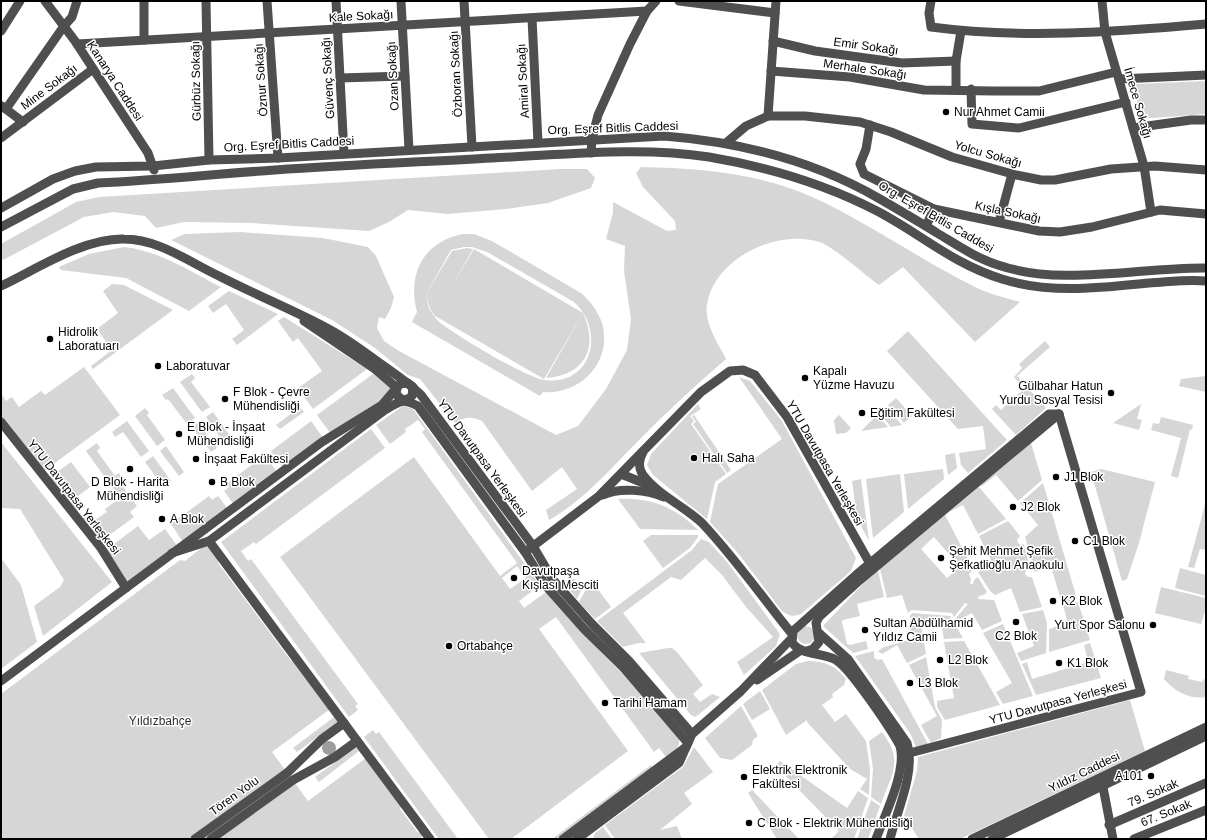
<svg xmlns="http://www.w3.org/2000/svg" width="1207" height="840" font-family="Helvetica,sans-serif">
  <rect width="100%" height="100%" fill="#fff"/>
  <g fill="#d6d6d6" fill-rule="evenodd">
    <polygon points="1206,81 1206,114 1139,119 1135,84"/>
    <path d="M641,167C698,168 757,173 810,196C868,222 920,260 977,288C990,294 1006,298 1020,302L975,342L903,267L879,285C865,275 836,249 822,243C779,227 714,258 707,305C704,324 718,343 726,359C697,384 670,409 643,436C614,465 585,500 549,520L546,510L577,489L562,467L532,491L482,421C471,416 465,417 455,423L420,379L408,375L375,348L332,320L171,240L185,234L240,232L323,238L368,247L376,256L394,297L391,308L385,319L379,317L377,328L384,341L399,351L556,435L578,426L606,389L627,350L631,319L624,271L625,246L606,239L613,213V202L667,231L676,230L675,221L643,187L636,173Z"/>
    <polygon points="561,169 587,169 595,178 591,188 548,203 506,209 448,214 408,210 389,222 369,231 252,223 184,222 156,228 145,216 113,212 84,217 3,260 1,256 1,244 76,202 99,197"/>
    <path d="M463,234H474L492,241L581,293C590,301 598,311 602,323C613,361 581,395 543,392L540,396L412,322L417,312C407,274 423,242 463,234ZM464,247H472L487,252L574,302C607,332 590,387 545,380C526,378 455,335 438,321L429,309L426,294L451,250Z"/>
    <path d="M124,247C160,251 189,271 221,287L189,311L126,278L61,270L59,267L89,254Z"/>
    <polygon points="467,248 473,249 451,287 474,249 583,313 544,379 435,316 430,309 426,294 452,251"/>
    <polygon points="112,284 124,285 173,310 93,369 91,366 112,350 97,329 118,313 103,291"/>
    <polygon points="229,291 278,314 237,345 232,339 244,330 226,304 213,313 208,306"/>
    <path d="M583,313C599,348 585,375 546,378Z"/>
    <polygon points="284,317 367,369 313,409 298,388 322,371 298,338 293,342 278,321"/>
    <polygon points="908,331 1007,440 968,473 961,465 959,453 986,449 983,426 958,429 887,351"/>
    <polygon points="1045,341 1050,347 1017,376 1046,408 1016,435 992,409 996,405 1001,410 1024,389 1014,377 1022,368 1019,364"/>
    <polygon points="84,367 120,415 44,471 1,417 1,394 6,401 12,397 19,407 41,391 45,395"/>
    <polygon points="192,374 195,378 191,382 210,407 202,412 180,382"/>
    <polygon points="373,374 393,389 380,403 331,434 317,415"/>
    <polygon points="1206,376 1206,392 1179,386 1181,379"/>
    <path d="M739,377L750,381L782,421L856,558L851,571L801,614C794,617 788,616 782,611L738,553L710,522L718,484L782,439Z"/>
    <polygon points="173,388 195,418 187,424 168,399 166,400 162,395"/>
    <polygon points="896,398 912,416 904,423 888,405"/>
    <polygon points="698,404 701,409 690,416 694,421 691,424 726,474 715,482 707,519 653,475 647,465 651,454"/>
    <polygon points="1141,404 1137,419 1142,420 1139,430 1113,423"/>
    <path d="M403,406L413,409L540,585L519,601L524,608L546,592L582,633L619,670L679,739C681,748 672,752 666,757L659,748L654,752L556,617L539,629L628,751L511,839H489L280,557L414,457L500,576L517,563L422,432L425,429L418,420L405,429L406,432L390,444L376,425ZM517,566L526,578L510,589L502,578Z"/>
    <polygon points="300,407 304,412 280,429 276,425"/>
    <polygon points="145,408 149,413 147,415 165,440 157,446 135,416"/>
    <polygon points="886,408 902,425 891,427 879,413"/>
    <polygon points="213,412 231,437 224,443 206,417"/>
    <polygon points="694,415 731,470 727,473 693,424 696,422 692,416"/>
    <polygon points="839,415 851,428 846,433 836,434 834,420"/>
    <polygon points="877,415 888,427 861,431"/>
    <polygon points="1161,417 1193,425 1192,430 1190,429 1178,478 1171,476 1181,438 1151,430 1153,423 1159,424"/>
    <polygon points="127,421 149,451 141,457 123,432 115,437 112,432"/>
    <polygon points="311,421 323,438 283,468 271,451"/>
    <polygon points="198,423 217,448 211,452 192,427"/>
    <polygon points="371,429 385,448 256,544 254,542 241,551 248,561 251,559 358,704 355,706 358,710 349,717 221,542"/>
    <polygon points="1,442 112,582 43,636 34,606 60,587 64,580 20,509 1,508"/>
    <polygon points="97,443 100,448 97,451 115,476 119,473 122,478 119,481 137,506 130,512 134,517 100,542 80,517 88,511 95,520 107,512 105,509 120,498 86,451"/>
    <polygon points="1031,443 1042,480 1018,501 996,475 982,486 981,485"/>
    <polygon points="166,446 184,472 179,476 160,451"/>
    <polygon points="955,453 957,468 948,475 945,455"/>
    <polygon points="265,455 277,472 234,505 224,491 229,487 226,484"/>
    <polygon points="153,456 171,481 163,487 145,462"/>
    <polygon points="71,462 90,487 78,496 85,506 76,512 49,478"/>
    <polygon points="943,469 944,479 908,509 904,474"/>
    <polygon points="1101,469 1155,482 1139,543 1127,579 1122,581 1091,472"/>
    <polygon points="900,474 904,512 873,538 866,479"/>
    <polygon points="861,479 869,541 857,518 852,481"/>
    <polygon points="1043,483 1077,599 1062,603 1051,567 1034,572 1025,537 1038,525 1020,503"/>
    <polygon points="979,487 1006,519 978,534 963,505 949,512"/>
    <polygon points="209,496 212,500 218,496 228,509 183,542 171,524"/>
    <path d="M618,499C650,497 675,507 698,530L640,529Z"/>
    <polygon points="1206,501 1206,550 1200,549 1194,568 1188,567"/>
    <path d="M945,515L973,569L969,574L971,579L970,584H973L974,580L978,577L987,592L984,595L979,596L978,599L994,600L1002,621L982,630L972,613L957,621L955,619L968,604L965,603L954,617L952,613L912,610L908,613L902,595L887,598L880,569ZM934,537L960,567L947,578L921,549Z"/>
    <polygon points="1008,521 1020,536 1017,540 1018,543 1021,545 1024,544 1030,568 1026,570 1025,574 1028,577 1032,577 1042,607 1020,612 1011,588 995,595 990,591 978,572 993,564 979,536"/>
    <polygon points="138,526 149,540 165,529 178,547 127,584 106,550"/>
    <polygon points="651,535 698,535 698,537 690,548 663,568 643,541"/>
    <polygon points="701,539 709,542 727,562 780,634 776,646 744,675 737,662 773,637 746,607 722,575 705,558 681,580 671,577 623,613 646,643 639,643 623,647 597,621 692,550"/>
    <polygon points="205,545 207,545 220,561 218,563 291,661 295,659 330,709 272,752 308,801 366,758 402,807 400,809 418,833 420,831 423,835 420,839 1,839 1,694 180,560 185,561"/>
    <polygon points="1,558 21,585 37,642 1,669"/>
    <polygon points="1180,568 1206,575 1206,596 1175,588"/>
    <polygon points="878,571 884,597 857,604 860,616 843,620 842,622 847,644 850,645 866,641 868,649 853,653 823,626 864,583"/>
    <polygon points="575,579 582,589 577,599 562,581"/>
    <polygon points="591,580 611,607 595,619 579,602"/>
    <polygon points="1161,587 1206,598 1206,608 1201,624 1155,613"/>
    <polygon points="1078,602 1090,640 1049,652 1049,629 1068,623 1063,605"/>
    <polygon points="1043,610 1047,623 1046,653 1021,661 1017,653 1034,646 1022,614"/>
    <polygon points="912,613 950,616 963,638 944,639 940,618 923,621 920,617 914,619 909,617"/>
    <polygon points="914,623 917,626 921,626 926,654 907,663 897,645 882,654 878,651 884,647 913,639 909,624"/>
    <polygon points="1003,624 1033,696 1003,704 996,692 1012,683 983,633"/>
    <circle cx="806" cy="635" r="9"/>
    <polygon points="964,641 1000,705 945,720 937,707 937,701 954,698 944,642"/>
    <polygon points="1090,643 1101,678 1036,695 1022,664 1027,662 1032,679 1088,662 1084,645"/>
    <polygon points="668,648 672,648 677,652 703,685 693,694 700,702 712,694 720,697 698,715 695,717 691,715 639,653"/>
    <polygon points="874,651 874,658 878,660 882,659 928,744 916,747 910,733 855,656"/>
    <polygon points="926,657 935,707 942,720 941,738 931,743 921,725 937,716 909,665"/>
    <path d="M808,661C825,661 836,666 846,679L844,685L832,694L833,697L822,705L835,722L846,714L866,741L870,769L869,795L860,789L867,779L850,769L807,722V720L786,735L762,690L796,664Z"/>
    <path d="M1166,670L1189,676L1188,679L1202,682L1204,679L1206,680V697C1190,700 1174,691 1164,679Z"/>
    <polygon points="760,691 770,709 752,720 743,704"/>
    <polygon points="1130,700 1145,751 960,839 919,839 904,816 917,771 918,757"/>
    <polygon points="741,706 758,736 753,740 752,745 732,760 720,758 705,738"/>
    <polygon points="334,717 338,722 297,752 293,748"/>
    <polygon points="373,730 376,734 379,732 458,839 439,839 364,737"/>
    <path d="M882,732C904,761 892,773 881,804L871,797L873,769L869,741Z"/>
    <polygon points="356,747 359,751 319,782 315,777"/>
    <polygon points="694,747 713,772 684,793 692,804 660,830 677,826 682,839 615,839 605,825 683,767"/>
    <polygon points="780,761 847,808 858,791 868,798 854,839 831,839 839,831 776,766"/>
    <polygon points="651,765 652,767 556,839 552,839"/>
    <polygon points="752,790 799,839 777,839 748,793"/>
    <polygon points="871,800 880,806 868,839 857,839"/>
    <polygon points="603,827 612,839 593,839 595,833"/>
  </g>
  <circle fill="#9d9d9d" cx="329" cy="748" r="7"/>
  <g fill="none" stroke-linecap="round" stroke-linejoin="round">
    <g stroke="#4f4f4f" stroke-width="9">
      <polyline points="45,1 75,41 148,153 154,170"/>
      <polyline points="144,1 144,40"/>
      <polyline points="206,1 209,160"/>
      <polyline points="267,1 278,158"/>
      <polyline points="336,1 344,154"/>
      <polyline points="401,1 409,150"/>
      <polyline points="464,1 472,147"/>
      <polyline points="679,1 775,13"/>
      <path d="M931,1L929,13L931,27C1022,39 1115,32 1206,24"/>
      <polyline points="1102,1 1105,32 1144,166 1151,212"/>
      <polyline points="532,18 538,143"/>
      <polyline points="1,31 20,1"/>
      <polyline points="773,41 815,51 902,63 956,61"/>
      <polyline points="77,44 647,11"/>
      <polyline points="771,71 850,77 924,90 994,91 1039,91 1116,72"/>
      <polyline points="340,78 405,76"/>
      <polyline points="1119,79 1206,75"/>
      <polyline points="956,89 956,61 961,31"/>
      <polyline points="971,89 972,124 1019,128 1126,102"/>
      <polyline points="2,106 23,122"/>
      <polyline points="6,109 64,26 72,17 77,1"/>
      <polyline points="768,116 776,1"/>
      <polyline points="870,125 866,149 860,164 864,174 934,209 1039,231 1060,232 1092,227 1160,210 1206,214"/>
      <polyline points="1133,128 1191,120 1206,120"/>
      <polyline points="1,138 93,69"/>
      <polyline points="726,143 746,126 768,116 805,116 860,122 891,132 952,157 1016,175 1041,180 1055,180 1111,169 1155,166 1206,170"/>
      <polyline points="591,153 592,139 598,115 630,44 647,11 656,1"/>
      <path d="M1,208L53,179L75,171L96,167L153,166L209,160L278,158L664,136C741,142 813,160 880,199C899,210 918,221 937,233C957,245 976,258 998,265C1062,287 1140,267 1206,268"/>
      <polyline points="999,222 1012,174"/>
      <polyline points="926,226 934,209"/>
      <path d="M1,227L73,189L98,183C157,180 216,174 275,170C347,165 420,162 492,158C563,155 638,146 709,157C768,167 823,183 877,211C921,234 953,264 1002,279C1050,294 1099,288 1149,283C1168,282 1187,279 1206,281"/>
      <path d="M1,286C37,269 83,238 124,239C159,239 189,262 219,276C254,294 291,309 325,327C345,337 363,351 381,364C395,374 409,383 421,395L533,546L553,580L592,624L629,661L692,734"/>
      <polyline points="304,321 375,369 397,388"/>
      <polyline points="1,422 101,548 126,588"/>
      <path d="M643,452C639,459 638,468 643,475C658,495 684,506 702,523C735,558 762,597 792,634"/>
      <polyline points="621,474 651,486"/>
      <path d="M603,495C620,487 647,490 664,497"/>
      <polyline points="209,541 430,839"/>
      <polyline points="528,550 599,496 701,392 730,371 743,370 755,375 787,417 873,569"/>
      <path d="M172,553L209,541L385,410C400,401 401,398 418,406L525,552L546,586L585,630L623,667L688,743"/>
      <path d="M819,633L848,659L907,743C916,771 897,811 890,839"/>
      <polyline points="807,651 813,649 819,642 816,623 819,617 860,580 1059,414"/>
      <polyline points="757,680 801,650"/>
      <polyline points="1,681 322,442 382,405 400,384 408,383 413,387 412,396 408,399 402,400 396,394 397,388"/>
      <polyline points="902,755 1141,692 1059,414"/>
      <polyline points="1103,787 1113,839"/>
      <polyline points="1109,825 1206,783"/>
      <polyline points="195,839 287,773 322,739 344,723"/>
      <polyline points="211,839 293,780 335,757 357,741"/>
      <polyline points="563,839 686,747"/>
      <polyline points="577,839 679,763 692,734 741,691 792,638"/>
      <path d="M876,839C885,814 907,771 900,746C891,729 850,668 836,660C823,652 800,656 792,642L793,631L856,575L1049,414H1059"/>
      <polyline points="972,839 1206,727"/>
      <polyline points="992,839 1206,736"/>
      <polyline points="1134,839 1206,810"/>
    </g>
  </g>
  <g fill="#000" stroke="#fff" stroke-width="1.5">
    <circle cx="946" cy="112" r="4"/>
    <circle cx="50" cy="339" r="4"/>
    <circle cx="158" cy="366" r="4"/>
    <circle cx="805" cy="378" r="4"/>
    <circle cx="1111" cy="393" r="4"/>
    <circle cx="225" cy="399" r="4"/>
    <circle cx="862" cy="413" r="4"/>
    <circle cx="179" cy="434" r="4"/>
    <circle cx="694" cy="458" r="4"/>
    <circle cx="196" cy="459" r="4"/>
    <circle cx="130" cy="469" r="4"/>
    <circle cx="1056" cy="477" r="4"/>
    <circle cx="212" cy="482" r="4"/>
    <circle cx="1013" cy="507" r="4"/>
    <circle cx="162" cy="519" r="4"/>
    <circle cx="1075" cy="541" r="4"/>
    <circle cx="941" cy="558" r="4"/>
    <circle cx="514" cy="578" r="4"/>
    <circle cx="1053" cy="601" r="4"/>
    <circle cx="1016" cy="622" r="4"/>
    <circle cx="1153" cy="625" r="4"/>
    <circle cx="865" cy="630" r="4"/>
    <circle cx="449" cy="646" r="4"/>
    <circle cx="940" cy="660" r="4"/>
    <circle cx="1059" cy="663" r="4"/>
    <circle cx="910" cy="683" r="4"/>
    <circle cx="605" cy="703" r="4"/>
    <circle cx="1151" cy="776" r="4"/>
    <circle cx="744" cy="777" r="4"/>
    <circle cx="749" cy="823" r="4"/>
  </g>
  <g text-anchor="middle" stroke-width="3" stroke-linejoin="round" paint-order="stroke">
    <g font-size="12" fill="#000" stroke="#fff">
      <text transform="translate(361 16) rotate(-3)" y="4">Kale Sokağı</text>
      <text transform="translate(866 46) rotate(8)" y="4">Emir Sokağı</text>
      <text transform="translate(865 69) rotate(8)" y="4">Merhale Sokağı</text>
      <text transform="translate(456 74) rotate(-93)" y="4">Özboran Sokağı</text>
      <text transform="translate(393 76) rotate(-93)" y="4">Ozan Sokağı</text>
      <text transform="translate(328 78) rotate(-93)" y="4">Güvenç Sokağı</text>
      <text transform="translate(261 80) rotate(-94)" y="4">Öznur Sokağı</text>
      <text transform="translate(115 81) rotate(57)" y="4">Kanarya Caddesi</text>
      <text transform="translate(196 81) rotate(-91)" y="4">Gürbüz Sokağı</text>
      <text transform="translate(523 81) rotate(-93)" y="4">Amiral Sokağı</text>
      <text transform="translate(49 87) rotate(-37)" y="4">Mine Sokağı</text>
      <text transform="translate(1138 103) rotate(74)" y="4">İmece Sokağı</text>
      <text transform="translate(613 128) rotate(-2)" y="4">Org. Eşref Bitlis Caddesi</text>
      <text transform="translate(289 144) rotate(-3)" y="4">Org. Eşref Bitlis Caddesi</text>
      <text transform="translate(988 154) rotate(16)" y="4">Yolcu Sokağı</text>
      <text transform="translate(1008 212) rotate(12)" y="4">Kışla Sokağı</text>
      <text transform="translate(936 217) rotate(30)" y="4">Org. Eşref Bitlis Caddesi</text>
      <text transform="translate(482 458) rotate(54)" y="4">YTU Davutpasa Yerleşkesi</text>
      <text transform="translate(825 463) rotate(60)" y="4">YTU Davutpasa Yerleşkesi</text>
      <text transform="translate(74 497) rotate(52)" y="4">YTU Davutpasa Yerleşkesi</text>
      <text transform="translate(1058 702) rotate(-15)" y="4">YTU Davutpasa Yerleşkesi</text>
      <text transform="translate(1084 772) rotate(-26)" y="4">Yıldız Caddesi</text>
      <text transform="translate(1153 793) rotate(-23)" y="4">79. Sokak</text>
      <text transform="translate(234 796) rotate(-36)" y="4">Tören Yolu</text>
      <text transform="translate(1166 813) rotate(-22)" y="4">67. Sokak</text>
    </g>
    <g font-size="12" fill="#000" stroke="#fff" text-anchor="start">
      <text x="954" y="116">Nur Ahmet Camii</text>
      <text x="58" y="336">Hidrolik<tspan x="58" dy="14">Laboratuarı</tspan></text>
      <text x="166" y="370">Laboratuvar</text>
      <text x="813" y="375">Kapalı<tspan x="813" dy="14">Yüzme Havuzu</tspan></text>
      <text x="1103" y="390" text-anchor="end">Gülbahar Hatun<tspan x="1103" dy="14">Yurdu Sosyal Tesisi</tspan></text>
      <text x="233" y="396">F Blok - Çevre<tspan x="233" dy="14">Mühendisliği</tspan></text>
      <text x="870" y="417">Eğitim Fakültesi</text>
      <text x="187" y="431">E Blok - İnşaat<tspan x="187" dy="14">Mühendisliği</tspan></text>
      <text x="702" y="462">Halı Saha</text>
      <text x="204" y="463">İnşaat Fakültesi</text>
      <text x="1064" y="481">J1 Blok</text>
      <text x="130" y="486" text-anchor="middle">D Blok - Harita<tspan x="130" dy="14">Mühendisliği</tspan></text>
      <text x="220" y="486">B Blok</text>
      <text x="1021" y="511">J2 Blok</text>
      <text x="170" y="523">A Blok</text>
      <text x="1083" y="545">C1 Blok</text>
      <text x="949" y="555">Şehit Mehmet Şefik<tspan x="949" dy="14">Şefkatlioğlu Anaokulu</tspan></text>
      <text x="522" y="575">Davutpaşa<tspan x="522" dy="14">Kışlası Mesciti</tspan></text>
      <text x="1061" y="605">K2 Blok</text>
      <text x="873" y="627">Sultan Abdülhamid<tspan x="873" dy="14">Yıldız Camii</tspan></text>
      <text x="1145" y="629" text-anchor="end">Yurt Spor Salonu</text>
      <text x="1016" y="640" text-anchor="middle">C2 Blok</text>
      <text x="457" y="650">Ortabahçe</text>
      <text x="948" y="664">L2 Blok</text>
      <text x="1067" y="667">K1 Blok</text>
      <text x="918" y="687">L3 Blok</text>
      <text x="613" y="707">Tarihi Hamam</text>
      <text x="752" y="774">Elektrik Elektronik<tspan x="752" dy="14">Fakültesi</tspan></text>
      <text x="1143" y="780" text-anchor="end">A101</text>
      <text x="757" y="827">C Blok - Elektrik Mühendisliği</text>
    </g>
    <g font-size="12" fill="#2d2d2d" stroke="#fff">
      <text x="160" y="725">Yıldızbahçe</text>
    </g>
  </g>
  <rect width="1207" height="840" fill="none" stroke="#000000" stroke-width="4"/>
</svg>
